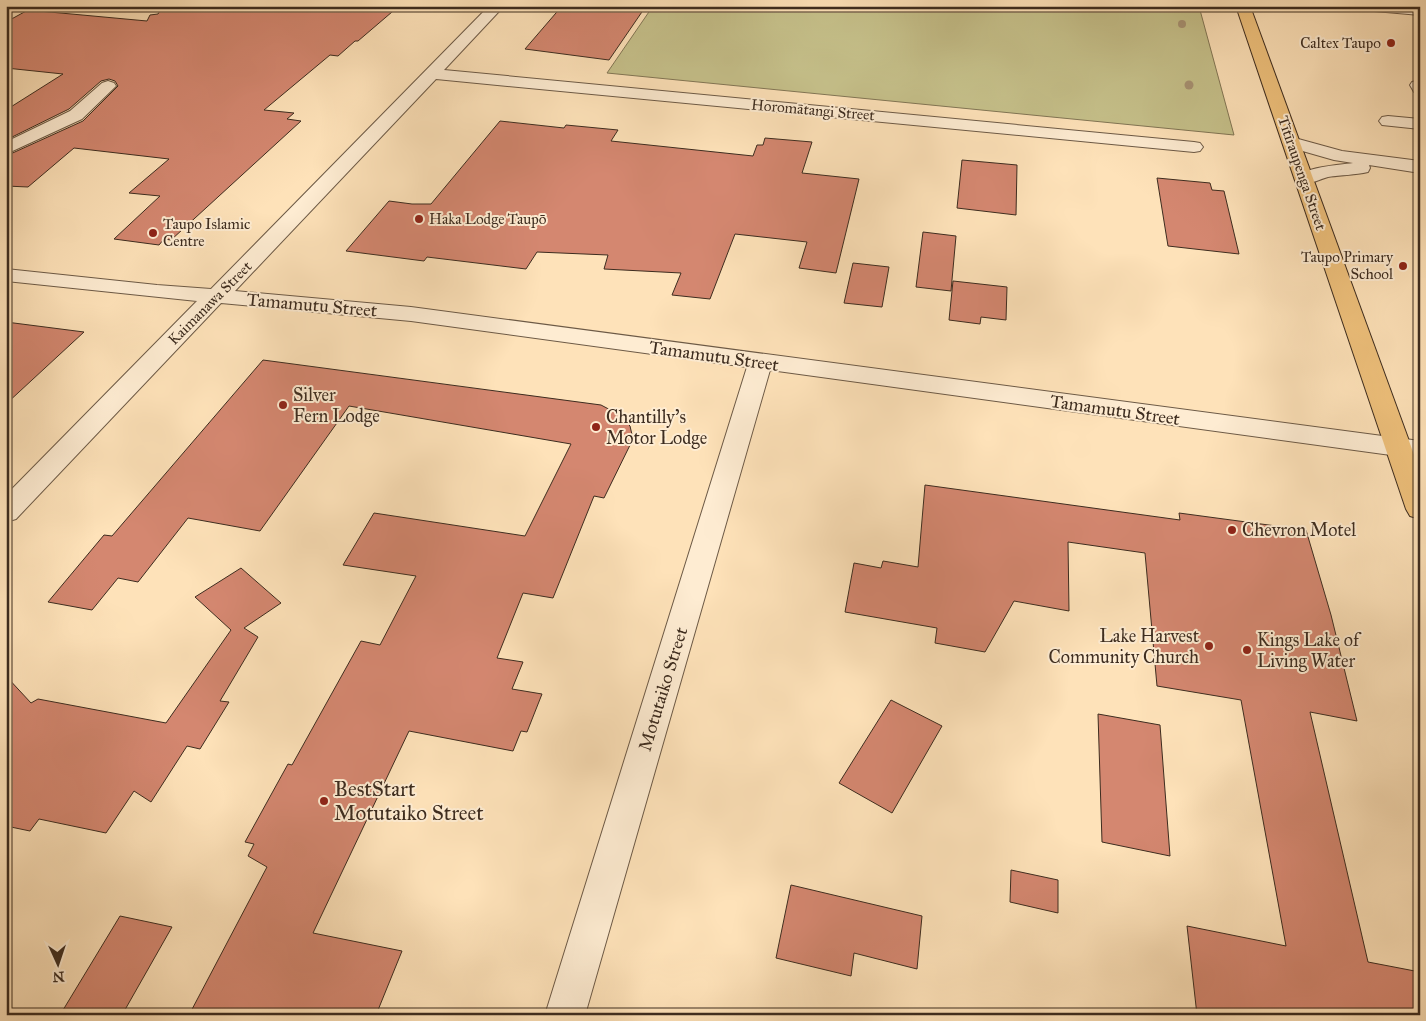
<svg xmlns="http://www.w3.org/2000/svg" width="1426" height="1021" font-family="'IM FELL Great Primer',serif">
  <rect width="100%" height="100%" fill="#fee2b9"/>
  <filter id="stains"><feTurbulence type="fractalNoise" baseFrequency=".004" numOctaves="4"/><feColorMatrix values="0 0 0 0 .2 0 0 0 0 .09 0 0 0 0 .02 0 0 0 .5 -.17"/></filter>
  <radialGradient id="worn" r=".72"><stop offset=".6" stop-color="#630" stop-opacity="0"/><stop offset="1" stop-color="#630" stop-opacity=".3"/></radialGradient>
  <polygon fill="#c6c18b" stroke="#827655" points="653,6 1156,6 1200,10 1234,135 607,73"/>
  <g fill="#d48770" stroke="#3d2c1f">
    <polygon points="195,6 399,6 358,41 355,41 338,56 330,55 264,110 294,113 287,119 301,121 171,240 164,239 159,245 114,239 160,196 129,193 169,159 74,148 28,187 6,186 6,156 83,121 118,86 115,81 109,79 101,81 69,109 6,140 6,110 63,74 6,68 6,22 28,10 147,21 150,15 158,14 161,9"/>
    <polygon points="562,6 646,6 609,60 525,49"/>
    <polygon points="500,121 564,128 566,125 618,130 611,141 753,156 757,145 763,145 765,138 812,142 802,173 859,179 836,273 799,268 807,242 735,234 710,299 672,295 681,273 604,269 608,255 537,252 526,269 427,257 424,261 346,251 389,201 412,204 431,204"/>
    <polygon points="962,160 1017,165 1016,215 957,208"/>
    <polygon points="1157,178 1210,183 1212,190 1224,191 1239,254 1168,246"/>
    <polygon points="923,232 956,236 951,291 916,287"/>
    <polygon points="853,263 889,267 882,307 844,303"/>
    <polygon points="953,281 1007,287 1006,320 981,317 980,324 949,320"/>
    <polygon points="6,322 84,332 6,404"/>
    <polygon points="263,360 601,405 618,414 630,426 633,439 604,498 594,496 553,598 523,593 497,658 523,662 512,689 542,694 527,732 521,731 513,751 409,731 313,933 402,951 376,1015 189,1015 267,867 248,856 254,844 245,842 288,764 292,765 361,641 380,645 416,576 343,565 374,513 525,536 571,444 349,406 260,531 188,518 138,582 118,578 92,610 48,602 104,535 112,536"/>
    <polygon points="925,485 1180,520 1179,513 1306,530 1331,615 1357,721 1310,712 1368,962 1420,972 1420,1015 1197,1015 1187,926 1286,946 1241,700 1157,686 1145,553 1068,542 1069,611 1014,601 985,652 935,643 937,628 845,612 854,563 881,568 883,561 918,567"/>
    <polygon points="241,568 281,603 244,628 258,637 220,701 229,702 200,749 187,746 151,802 134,791 106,833 39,819 30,831 6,826 6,676 31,703 38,699 166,723 231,630 195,597"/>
    <polygon points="891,700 942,726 892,813 839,783"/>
    <polygon points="1098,714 1160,725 1170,856 1102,842"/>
    <polygon points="1011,870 1058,880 1058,913 1010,902"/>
    <polygon points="791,885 922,916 917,969 854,953 851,976 776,958"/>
    <polygon points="120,916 172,927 122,1015 60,1015"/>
  </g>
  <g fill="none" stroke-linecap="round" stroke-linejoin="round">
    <g stroke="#6d5a46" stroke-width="2">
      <g id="minor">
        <polygon points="489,6 504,6 444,70 1194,142 1200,143 1203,147 1200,151 1194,152 436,79 235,291 411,307 1420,441 1420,459 770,370 585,1015 545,1015 747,367 411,321 221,303 16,519 6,522 6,495 197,301 6,281 6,269 157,285 211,289"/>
        <polygon points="1356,6 1420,7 1420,15 1363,10"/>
        <polygon points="1420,80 1420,93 1414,92 1410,85 1412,82"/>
        <polygon points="108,81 114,83 116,86 82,119 6,154 6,142 70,111 102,83"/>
        <polygon points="1388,116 1420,119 1420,129 1382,125 1379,121 1382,117"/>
        <path d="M1291,137L1342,151L1420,161V173L1369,165L1370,168L1368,172C1355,175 1341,175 1328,177C1317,180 1309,186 1297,183L1295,179C1303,167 1338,165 1353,163L1334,160L1285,146L1282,142L1285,138Z"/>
      </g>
    </g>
    <g stroke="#3d2c1f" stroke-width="2">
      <polygon id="major" points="1236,6 1250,6 1420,471 1420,519 1410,516 1406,509"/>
    </g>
    <use href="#minor" fill="#feecd2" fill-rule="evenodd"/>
    <use href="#major" fill="#efc17c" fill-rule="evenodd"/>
  </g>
  <g fill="#a79273">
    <circle cx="1182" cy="24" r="4"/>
    <circle cx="1189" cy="85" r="4.5"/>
  </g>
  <g fill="#8f2418" stroke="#feecd2" stroke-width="2">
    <circle cx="1391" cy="43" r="5"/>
    <circle cx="419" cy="219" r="5"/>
    <circle cx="153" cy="233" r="5"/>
    <circle cx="1403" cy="266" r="5"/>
    <circle cx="283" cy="405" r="5"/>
    <circle cx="596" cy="427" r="5"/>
    <circle cx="1232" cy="530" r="5"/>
    <circle cx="1209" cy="646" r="5"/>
    <circle cx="1247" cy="650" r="5"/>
    <circle cx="324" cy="801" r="5"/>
  </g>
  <g text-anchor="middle" stroke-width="4" stroke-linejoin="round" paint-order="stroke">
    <g font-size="15" fill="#3d2c1f" stroke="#feecd2" text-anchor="end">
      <text x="1381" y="48">Caltex Taupo</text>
      <text x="429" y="224" text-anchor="start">Haka Lodge Taupō</text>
      <text x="163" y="229" text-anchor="start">Taupo Islamic<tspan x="163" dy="17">Centre</tspan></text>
      <text x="1393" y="262">Taupo Primary<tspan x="1393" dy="17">School</tspan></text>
    </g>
    <g font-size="15" fill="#3d2c1f" stroke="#feecd2">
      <text transform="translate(813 110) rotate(5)" y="5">Horomātangi Street</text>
      <text transform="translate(1302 173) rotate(71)" y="5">Tītīraupenga Street</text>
      <text transform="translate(210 303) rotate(-45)" y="5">Kaimanawa Street</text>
    </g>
    <g font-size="18" fill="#3d2c1f" stroke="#feecd2">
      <text transform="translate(312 305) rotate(5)" y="6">Tamamutu Street</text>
      <text transform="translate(714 356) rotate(8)" y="6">Tamamutu Street</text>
      <text transform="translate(1115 410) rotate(8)" y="6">Tamamutu Street</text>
      <text transform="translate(663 689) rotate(-73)" y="6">Motutaiko Street</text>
    </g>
    <g font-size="18" fill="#3d2c1f" stroke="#feecd2" text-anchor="start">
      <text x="293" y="401">Silver<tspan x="293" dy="21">Fern Lodge</tspan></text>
      <text x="606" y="423">Chantilly's<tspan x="606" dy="21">Motor Lodge</tspan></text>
      <text x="1242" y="536">Chevron Motel</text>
      <text x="1199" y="642" text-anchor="end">Lake Harvest<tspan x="1199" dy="21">Community Church</tspan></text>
      <text x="1257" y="646">Kings Lake of<tspan x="1257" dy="21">Living Water</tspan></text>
    </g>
    <g font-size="21" fill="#3d2c1f" stroke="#feecd2" text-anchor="start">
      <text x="334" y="796">BestStart<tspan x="334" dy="24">Motutaiko Street</tspan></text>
    </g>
  </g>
  <rect width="1426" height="1021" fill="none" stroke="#fee2b9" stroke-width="25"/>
  <rect x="8" y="8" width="1411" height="1006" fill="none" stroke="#3d2c1f" stroke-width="2.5"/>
  <rect x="12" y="12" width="1401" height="996" fill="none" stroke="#3d2c1f"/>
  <g transform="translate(58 964) rotate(177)" stroke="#feecd2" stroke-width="4" paint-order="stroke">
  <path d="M0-4L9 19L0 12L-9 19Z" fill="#3d2c1f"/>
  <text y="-8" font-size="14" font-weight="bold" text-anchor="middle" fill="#3d2c1f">N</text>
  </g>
  <rect width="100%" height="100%" filter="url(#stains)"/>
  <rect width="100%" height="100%" fill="url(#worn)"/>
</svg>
